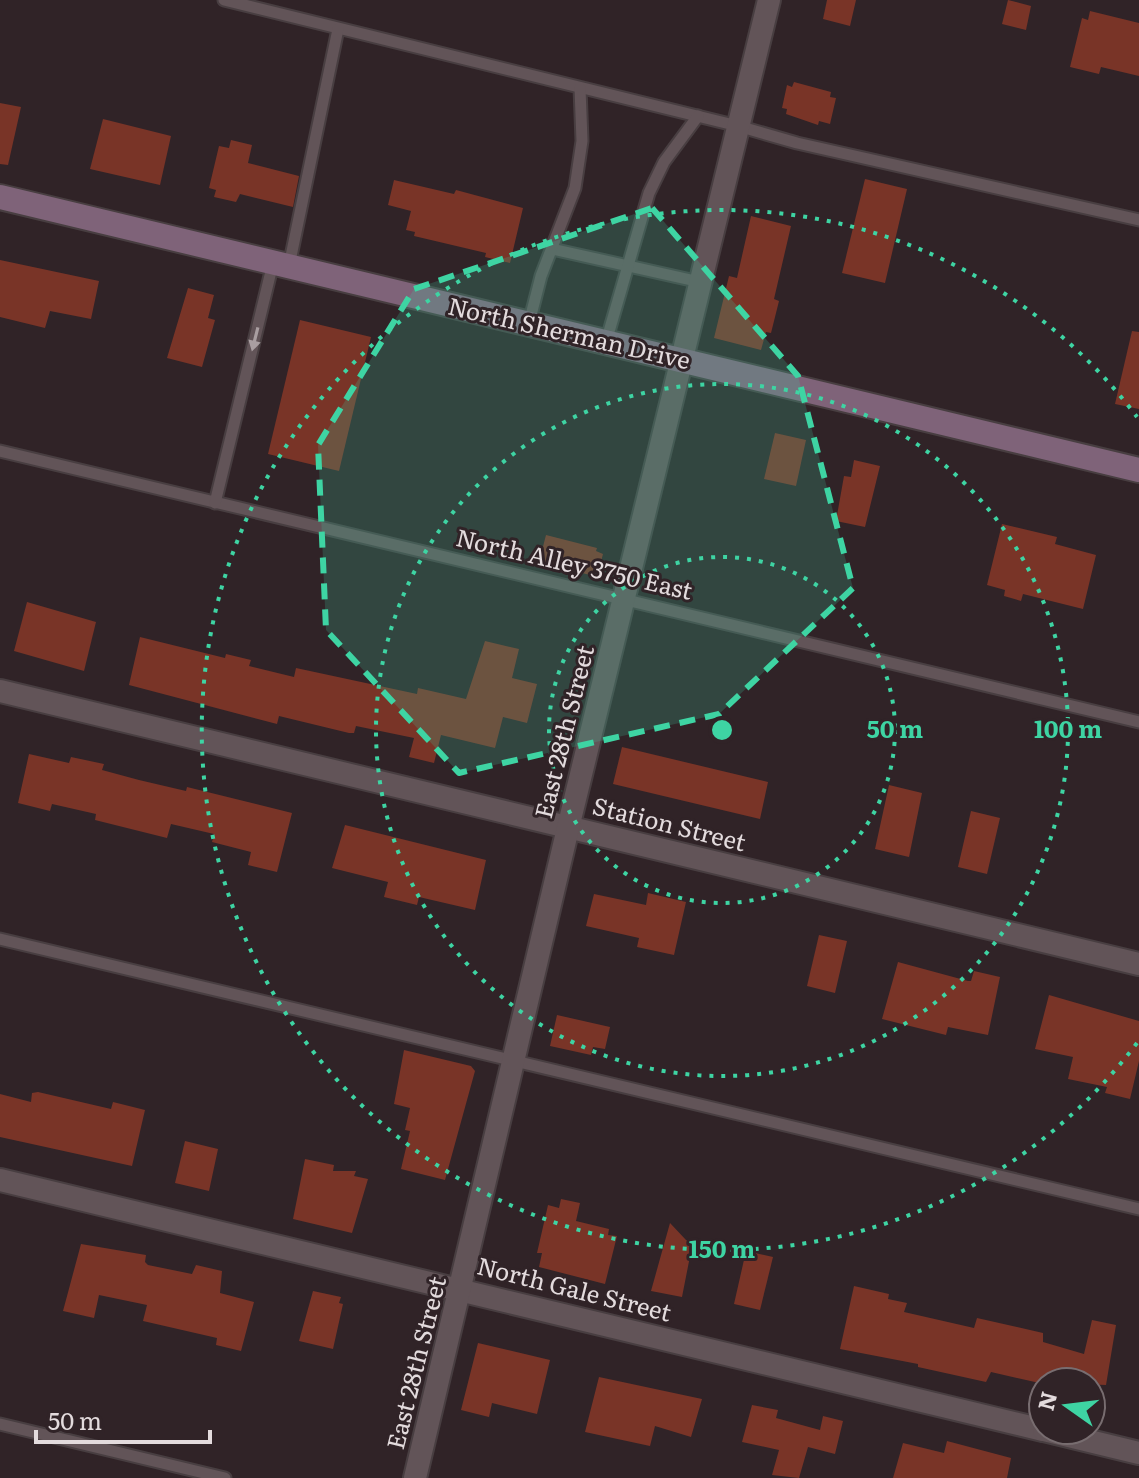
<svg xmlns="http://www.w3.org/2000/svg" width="1139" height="1478" font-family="Literata,serif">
  <rect width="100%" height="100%" fill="#302327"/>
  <g fill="#793427">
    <polygon points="827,0 856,0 850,26 823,19"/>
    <polygon points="1008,0 1031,6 1026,30 1002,24"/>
    <polygon points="1090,11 1139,23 1139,76 1101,67 1099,74 1070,67 1082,18 1088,20"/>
    <polygon points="794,82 831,92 830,97 836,98 830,124 819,121 818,125 786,114 787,109 782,108 787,85 792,87"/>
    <polygon points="0,103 21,107 8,165 0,164"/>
    <polygon points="103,119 171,136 160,185 90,169"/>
    <polygon points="231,140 252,145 248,163 299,176 293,207 240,194 236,202 214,197 216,190 209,188 219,146 229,148"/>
    <polygon points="865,179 907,189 885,283 842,273"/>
    <polygon points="394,180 454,194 456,190 523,208 510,263 485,257 486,253 414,236 415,232 406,230 411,211 388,205"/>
    <polygon points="751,216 791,226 774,299 779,301 771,333 766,332 761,350 714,338 729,276 737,278"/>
    <polygon points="0,260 99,281 91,319 50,311 45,328 0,317"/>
    <polygon points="188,288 214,295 208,318 215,320 202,367 167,358"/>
    <polygon points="300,320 371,337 339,471 268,454"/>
    <polygon points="1132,331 1139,332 1139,409 1115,404"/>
    <polygon points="775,433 806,440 796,486 764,479"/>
    <polygon points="854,460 880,466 865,527 836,521 844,476 851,477"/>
    <polygon points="1002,524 1057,537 1055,544 1096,555 1083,609 1023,594 1021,601 1004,596 1005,590 987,585"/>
    <polygon points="546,535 597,548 596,551 603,554 598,573 591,571 590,575 539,562"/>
    <polygon points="27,602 96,622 84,671 14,651"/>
    <polygon points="140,637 225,658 226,654 251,660 249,666 294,677 296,668 417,694 418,688 466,699 485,641 519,649 512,678 537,684 527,723 503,717 495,748 441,735 434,763 409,757 414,738 356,726 354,733 349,733 279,716 277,724 129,685"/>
    <polygon points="622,747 768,782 760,819 613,784"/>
    <polygon points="29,754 69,763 71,757 104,764 102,770 139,780 186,791 187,787 292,813 277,872 248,865 251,852 212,842 214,834 171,824 167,838 95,820 96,814 52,804 50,811 18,803"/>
    <polygon points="889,785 922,793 909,857 875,849"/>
    <polygon points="971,811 1000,818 987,874 958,867"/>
    <polygon points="345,825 486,860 475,910 419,897 417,905 384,897 388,882 332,868"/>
    <polygon points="648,893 686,902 674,955 637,947 639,938 586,926 594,894 646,905"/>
    <polygon points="819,935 847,941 835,993 807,986"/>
    <polygon points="898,962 968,981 971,981 974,971 1000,977 988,1035 948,1027 946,1035 882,1019"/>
    <polygon points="1049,995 1139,1021 1139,1061 1130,1099 1105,1093 1107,1087 1068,1079 1073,1057 1035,1049"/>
    <polygon points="557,1015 610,1027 605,1049 593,1047 591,1055 550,1046"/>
    <polygon points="404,1050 471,1066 475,1071 445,1180 401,1169 410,1131 405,1130 410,1108 394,1104"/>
    <polygon points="38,1092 111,1109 113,1102 145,1110 132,1166 0,1137 0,1094 31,1102 32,1093"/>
    <polygon points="185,1141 218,1149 209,1191 175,1183"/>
    <polygon points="305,1159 334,1165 333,1171 356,1171 354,1176 368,1179 352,1233 293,1219"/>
    <polygon points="561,1199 580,1203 576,1221 609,1229 608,1235 617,1236 605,1284 539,1267 542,1253 537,1253 548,1205 559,1208"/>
    <polygon points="670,1223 686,1240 693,1241 682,1297 651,1291"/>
    <polygon points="81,1244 146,1255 145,1262 148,1265 192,1274 196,1265 222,1271 220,1293 254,1302 241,1351 216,1345 217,1338 143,1321 147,1305 99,1295 94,1318 63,1311"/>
    <polygon points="746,1251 773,1257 760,1310 734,1304"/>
    <polygon points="854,1286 889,1294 888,1299 907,1303 904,1312 974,1328 977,1318 1043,1333 1043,1342 1084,1354 1092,1320 1116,1325 1106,1385 1035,1382 991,1372 986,1382 918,1367 918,1364 840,1349"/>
    <polygon points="313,1291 341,1297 339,1303 343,1304 333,1349 299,1341"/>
    <polygon points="478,1343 550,1360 537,1414 492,1403 489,1417 461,1410"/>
    <polygon points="599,1377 702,1399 691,1437 655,1426 650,1446 585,1432"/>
    <polygon points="752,1405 778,1410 776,1418 820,1430 823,1416 843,1421 835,1454 808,1447 799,1478 772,1475 779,1450 742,1442"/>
    <polygon points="947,1441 1011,1458 1007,1478 893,1478 903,1443 944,1453"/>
  </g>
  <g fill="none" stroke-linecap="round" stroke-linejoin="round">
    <g stroke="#483e41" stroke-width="15">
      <g id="lane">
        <polyline points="224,0 738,126 797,143 1139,220"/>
        <polyline points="552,249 700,282"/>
        <polyline points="289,266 338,29"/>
        <polyline points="529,323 541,276 575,188 582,141 580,88"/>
        <polyline points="606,342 649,193 664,162 698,116"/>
        <polyline points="0,451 1139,722"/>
        <polyline points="215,503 273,263"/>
        <polyline points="0,939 1139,1209"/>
        <polyline points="0,1424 225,1478"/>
      </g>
    </g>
    <g stroke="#483e41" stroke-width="26">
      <g id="street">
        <polyline points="0,691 1139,964"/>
        <polyline points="0,1180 1043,1430"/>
        <polyline points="1044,1430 1139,1453"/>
        <polyline points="415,1478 568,828 769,0"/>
      </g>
    </g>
    <g stroke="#483e41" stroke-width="28">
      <polyline id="secondary" points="0,197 1139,470"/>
    </g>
    <use href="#lane" stroke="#625458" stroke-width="11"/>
    <use href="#street" stroke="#625458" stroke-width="22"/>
    <use href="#secondary" stroke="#7f6379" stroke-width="24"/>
  </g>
  <defs><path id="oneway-solid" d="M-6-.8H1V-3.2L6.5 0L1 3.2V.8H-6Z" transform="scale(2)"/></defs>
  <use fill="#a99ea1" href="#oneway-solid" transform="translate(255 339) rotate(104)"/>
  <path fill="#3ed4a3" fill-opacity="0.2" stroke="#3ed4a3" stroke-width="6" stroke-dasharray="16 10" stroke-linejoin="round" d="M652,208L798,376L853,588L719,714L459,773L326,630L318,445L414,289Z"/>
  <g fill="none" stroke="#3ed4a3" stroke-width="4" stroke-dasharray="4 8">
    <circle cx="722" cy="730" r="173"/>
    <circle cx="722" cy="730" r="346"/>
    <path d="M1137 1043A520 520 0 1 1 1137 417"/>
  </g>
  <g text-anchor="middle" stroke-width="6" stroke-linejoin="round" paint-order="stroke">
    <g font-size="24" fill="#e3dbdd" stroke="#302327">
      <text transform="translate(569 334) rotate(13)" y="8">North Sherman Drive</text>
      <text transform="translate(574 565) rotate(13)" y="8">North Alley 3750 East</text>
      <text transform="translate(565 732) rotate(-76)" y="8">East 28th Street</text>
      <text transform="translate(669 825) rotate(14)" y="8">Station Street</text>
      <text transform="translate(574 1290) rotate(14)" y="8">North Gale Street</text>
      <text transform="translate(417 1363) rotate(-76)" y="8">East 28th Street</text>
    </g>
  </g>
  <circle cx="722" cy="730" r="12" fill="#3ed4a3" stroke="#302327" stroke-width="4"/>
  <g font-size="24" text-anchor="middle" font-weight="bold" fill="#3ed4a3" stroke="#302327" stroke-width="6" stroke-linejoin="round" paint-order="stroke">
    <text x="895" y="738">50 m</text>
    <text x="1068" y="738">100 m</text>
    <text x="722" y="1258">150 m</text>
  </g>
  <g transform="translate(1067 1406) rotate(284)"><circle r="38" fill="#302327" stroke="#786d70" stroke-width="2"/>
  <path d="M0-6L14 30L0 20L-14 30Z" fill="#3ed4a3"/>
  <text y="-12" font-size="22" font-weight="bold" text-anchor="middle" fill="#e3dbdd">N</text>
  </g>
  <path d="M36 1430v12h174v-12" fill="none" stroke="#e3dbdd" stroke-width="4"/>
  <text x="48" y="1430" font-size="24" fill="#e3dbdd" stroke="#302327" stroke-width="6" paint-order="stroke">50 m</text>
</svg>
